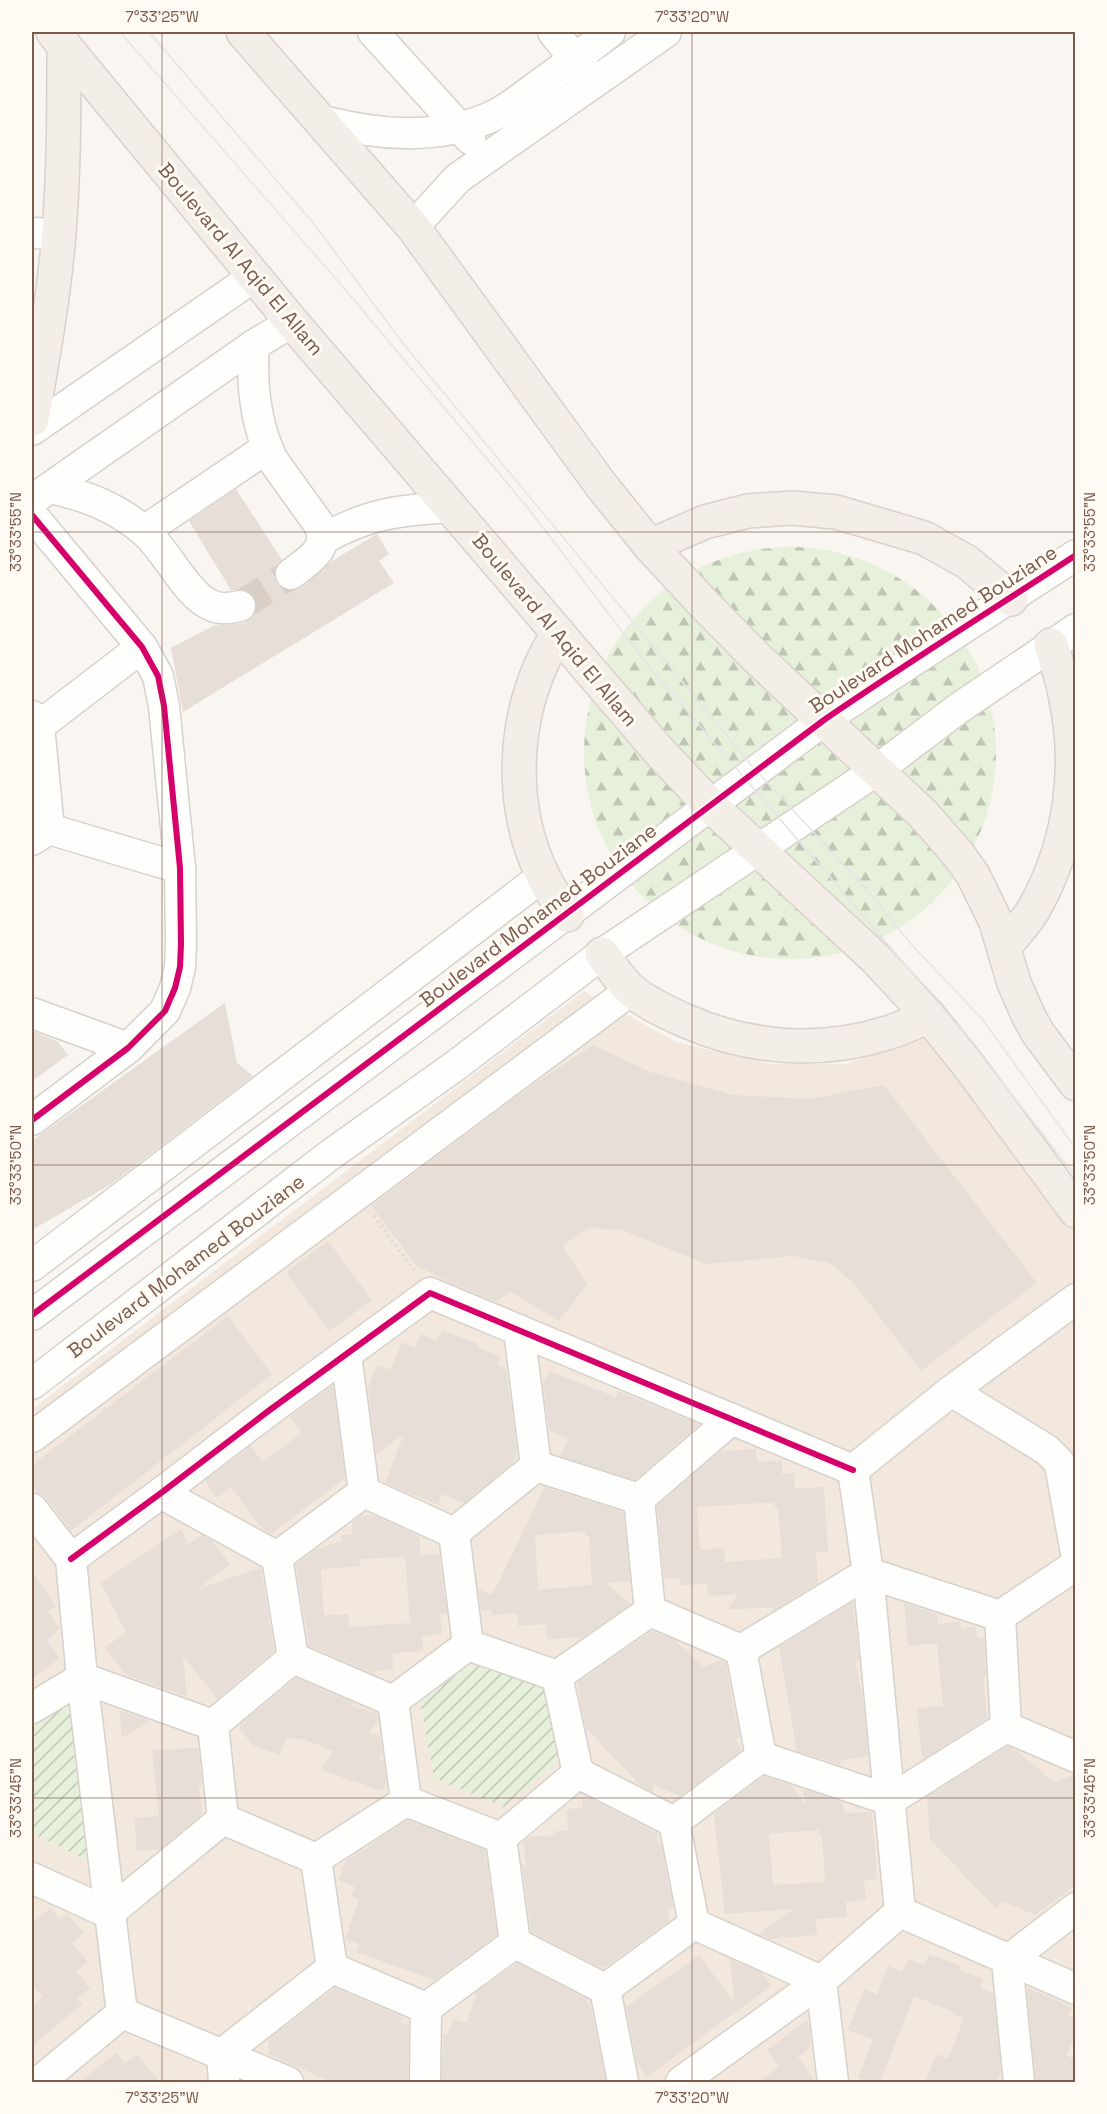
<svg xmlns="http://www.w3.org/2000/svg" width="1107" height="2114" font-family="'Space Grotesk',sans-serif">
  <defs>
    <pattern id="forest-firs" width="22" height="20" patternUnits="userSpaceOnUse" patternTransform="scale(1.5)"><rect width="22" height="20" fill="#e7f0db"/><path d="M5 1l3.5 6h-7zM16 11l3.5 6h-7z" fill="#c0c6b4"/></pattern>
    <pattern id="garden-furrows" width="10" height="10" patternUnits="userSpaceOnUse" patternTransform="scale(1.5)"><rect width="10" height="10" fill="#e7f0db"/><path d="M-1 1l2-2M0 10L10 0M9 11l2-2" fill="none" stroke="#c0c6b4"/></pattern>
  </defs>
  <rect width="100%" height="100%" fill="#f9f5f0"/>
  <polygon fill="#f2e8de" points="584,991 676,1042 771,1064 848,1064 928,1028 1075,1226 1075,2082 32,2082 32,1409"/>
  <circle fill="url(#forest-firs)" cx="790" cy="753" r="206"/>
  <g fill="url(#garden-furrows)">
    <polygon points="480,1658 552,1684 561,1760 504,1807 434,1778 420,1701"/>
    <polygon points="78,1688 99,1866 32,1833 32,1715"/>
  </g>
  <g fill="#e6ded7" fill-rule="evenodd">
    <polygon points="236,489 282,560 275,567 274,575 277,584 284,590 292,591 301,588 322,571 332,561 377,534 389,554 379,561 394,583 183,712 171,648 215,625 228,625 244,623 252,618 257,611 257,602 252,594 245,589 231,590 189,521"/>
    <polygon points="225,1003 237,1063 253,1076 111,1184 32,1230 32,1141"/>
    <polygon points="32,1031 57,1041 68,1055 32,1081"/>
    <polygon points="593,1045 650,1072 734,1095 811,1099 884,1085 1037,1283 921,1371 853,1282 829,1263 793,1256 706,1264 622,1230 588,1228 562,1246 587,1284 559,1321 510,1291 497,1302 451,1283 416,1265 371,1206 524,1091"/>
    <polygon points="328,1241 372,1300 329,1331 286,1272"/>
    <polygon points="228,1316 272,1374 71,1531 46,1498 37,1493 32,1485 32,1465"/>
    <polygon points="442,1330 478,1344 477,1347 501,1357 497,1365 506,1369 517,1451 512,1464 464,1503 442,1494 438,1505 385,1483 404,1434 376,1454 368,1388 377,1365 391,1370 402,1342 415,1348 421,1334 437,1341"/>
    <polygon points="549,1371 616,1397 618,1391 699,1424 635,1480 560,1456 568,1439 549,1430 543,1383"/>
    <polygon points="333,1385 345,1478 271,1534 263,1530 231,1487 217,1498 205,1481 251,1446 262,1462 302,1433 290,1417"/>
    <path d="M756,1449L757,1462L782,1460V1474L794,1473L795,1489L824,1487L828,1551L816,1552L818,1583L773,1611L772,1607L727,1610L738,1594L708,1596L707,1584L681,1585L680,1578L664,1579L657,1506L721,1451ZM774,1502L775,1507H778L782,1558L725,1562L724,1548L700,1550L697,1507Z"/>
    <path d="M545,1487L623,1512L630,1581L606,1583L630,1604L583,1637L547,1639L546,1624L518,1626L517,1613L492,1615L491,1610L481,1611L478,1589L492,1595ZM585,1531L586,1536H589L592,1585L538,1590L535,1535Z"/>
    <path d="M373,1515L419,1536L420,1555L439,1554L447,1614H440L442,1634L422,1636L423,1651L392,1653L393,1669L374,1671L372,1673L309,1646L296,1565L315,1550L341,1541V1535L352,1534V1523L361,1516ZM405,1557L410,1623L349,1627L348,1614L324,1615L321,1569L360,1566V1559Z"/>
    <polygon points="181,1529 188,1544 202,1535 211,1540 230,1564 198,1589 261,1568 274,1651 217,1699 183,1656 187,1697 126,1675 105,1647 126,1633 101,1583"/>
    <polygon points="32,1572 56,1606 48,1612 60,1629 46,1640 60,1658 32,1679"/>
    <polygon points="853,1602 859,1660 855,1661 863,1701 868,1756 840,1760 841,1765 797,1751 779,1647"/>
    <polygon points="904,1603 937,1614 938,1624 960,1621 961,1629 976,1627 977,1638 984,1638 986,1677 983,1677 987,1718 925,1758 922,1756 917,1708 943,1706 937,1643 908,1646"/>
    <polygon points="652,1631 673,1639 704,1667 721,1660 726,1663 735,1714 734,1716 736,1719 740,1737 736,1739 742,1750 680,1796 653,1784 653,1792 641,1786 586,1728 579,1695 578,1682"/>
    <polygon points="296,1678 354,1703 352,1706 377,1713 378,1719 369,1733 380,1736 382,1752 379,1759 384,1762 386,1782 383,1791 321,1770 333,1751 306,1740 287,1737 280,1755 253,1746 240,1729 240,1725"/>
    <polygon points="119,1710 150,1721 122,1738"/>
    <polygon points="1008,1746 1017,1751 1054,1782 1076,1774 1076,1885 1035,1915 1002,1901 996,1909 930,1839 927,1797"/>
    <polygon points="198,1748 202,1786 199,1786 202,1814 160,1849 137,1851 134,1818 159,1816 152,1750"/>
    <path d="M764,1776L790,1785L806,1805L803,1789L843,1803L844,1813L872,1812L877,1879L864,1880L866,1900L846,1902L847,1917L816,1919L817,1935L769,1939L759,1934L794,1909L725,1914L714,1814ZM819,1830V1835H822L825,1882L773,1885L769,1834Z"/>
    <polygon points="591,1799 657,1833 658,1845 661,1845 673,1908 668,1909 669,1921 607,1966 601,1967 531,1932 522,1864 526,1866 524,1841 529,1837 555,1835 555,1831 568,1830 567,1809 583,1808 582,1800"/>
    <polygon points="408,1820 485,1850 497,1935 435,1980 356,1952 359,1944 345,1939 359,1900 351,1897 355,1887 338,1880 346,1860 364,1849 366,1850 368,1846"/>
    <polygon points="50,1908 60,1919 67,1914 84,1933 72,1943 88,1962 76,1971 90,1988 77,1998 82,2004 32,2046 32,2006 43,1997 32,1985 32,1923"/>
    <polygon points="929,1954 961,1966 959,1970 983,1979 980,1988 993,1993 1001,2071 996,2082 925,2082 937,2054 948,2059 964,2018 953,2014 954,2012 914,1996 880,2082 871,2082 858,2078 873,2039 848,2030 864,1989 877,1995 888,1966 902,1972 908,1959 924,1965"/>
    <polygon points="699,1955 735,2004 730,1959 762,1973 771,1986 647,2077 637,2063 626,2007"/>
    <polygon points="517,1963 587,1999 586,2002 590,2004 606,2082 442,2082 443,2034 447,2035 453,2019 467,2023 476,1995 474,1994"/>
    <polygon points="335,1988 402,2017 400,2022 409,2025 408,2082 332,2082 268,2054 269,2039"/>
    <polygon points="1029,1988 1072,2008 1068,2015 1076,2018 1076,2034 1066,2055 1076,2060 1076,2082 1036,2082 1027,1991"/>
    <polygon points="806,2021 809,2024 811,2047 800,2056 796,2054 816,2082 758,2082 779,2067 767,2050"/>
    <polygon points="116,2053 125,2064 137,2055 160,2082 79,2082"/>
  </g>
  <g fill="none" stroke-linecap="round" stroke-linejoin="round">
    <polyline stroke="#d9cfc7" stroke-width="30" stroke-dasharray="30 15" stroke-linecap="butt" points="240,606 291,574"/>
    <g stroke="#d7d1cb" stroke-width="33">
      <g id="minor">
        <polyline points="373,32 470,139"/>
        <polyline points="553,32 588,75"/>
        <path d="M323,121C377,135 433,140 486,119C504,112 520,99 536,87C561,69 586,51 610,32"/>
        <polyline points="413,227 458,178 666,32"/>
        <polyline points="32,233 59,234"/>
        <path d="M254,345C251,385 255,422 272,459L318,523C332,548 309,560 291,574"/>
        <polyline points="32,430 255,276"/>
        <path d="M50,488C85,495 118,508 145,532C168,552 187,597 213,606C222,610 231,608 240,606"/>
        <polyline points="32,500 254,345 292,322"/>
        <polyline points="32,515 142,647 158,676 164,706 180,868 181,944 180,967 175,988 165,1011 128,1048 32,1120"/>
        <polyline points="144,531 267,448"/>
        <path d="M323,539C369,513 400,510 451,507"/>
        <polyline points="32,716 39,726 49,829"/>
        <polyline points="39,726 142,647"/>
        <polyline points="32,840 49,829 180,868"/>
        <polyline points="32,1013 128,1048"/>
        <polyline points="32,1266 543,876"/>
        <path d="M32,1315L824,720C907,663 992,610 1076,555"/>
        <polyline points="519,1330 536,1466"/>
        <polyline points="346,1355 364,1492"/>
        <polyline points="32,1384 330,1155 455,1066 602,954 877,770 959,708 1076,629"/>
        <polyline points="951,1391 1047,1450 1059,1462 1061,1470 1076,1553"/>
        <polyline points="32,1437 631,990"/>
        <polyline points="853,1470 868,1573 900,1912"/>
        <polyline points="853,1470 951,1391 1076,1299"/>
        <polyline points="364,1492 454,1533"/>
        <polyline points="161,1493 277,1557"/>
        <polyline points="639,1499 732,1419"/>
        <polyline points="639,1499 650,1611"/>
        <polyline points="32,1509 71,1559 82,1678 122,2013"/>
        <polyline points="454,1533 536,1466 639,1499"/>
        <polyline points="454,1533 468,1645"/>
        <polyline points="277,1557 364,1492"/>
        <polyline points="277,1557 293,1658"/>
        <polyline points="71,1559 161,1493 267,1412 430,1293 853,1470"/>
        <polyline points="650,1611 741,1650"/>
        <polyline points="1000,1616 1006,1727"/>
        <polyline points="1000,1616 1076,1565"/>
        <polyline points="468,1645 557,1676"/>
        <polyline points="741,1650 868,1573 1000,1616"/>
        <polyline points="741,1650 761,1757"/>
        <polyline points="293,1658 393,1701"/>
        <polyline points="557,1676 650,1611"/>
        <polyline points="557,1676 578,1773"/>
        <polyline points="393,1701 406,1801"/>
        <polyline points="393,1701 468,1645"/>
        <polyline points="32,1708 82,1678 213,1725"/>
        <polyline points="213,1725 293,1658"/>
        <polyline points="213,1725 223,1819"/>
        <polyline points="1006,1727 1076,1757"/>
        <polyline points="761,1757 890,1800 1006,1727"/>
        <polyline points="578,1773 674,1822"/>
        <polyline points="406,1801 501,1838 515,1943"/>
        <polyline points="223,1819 316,1859"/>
        <polyline points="674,1822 761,1757"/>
        <polyline points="674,1822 694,1924"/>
        <polyline points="501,1838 578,1773"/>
        <polyline points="316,1859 332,1968"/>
        <polyline points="316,1859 406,1801"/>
        <polyline points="32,1878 109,1913 223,1819"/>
        <polyline points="900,1912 1076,1989"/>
        <polyline points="694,1924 821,1981 833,2082"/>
        <polyline points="332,1968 426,2008"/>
        <polyline points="605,1989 694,1924"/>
        <polyline points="605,1989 623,2082"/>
        <polyline points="426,2008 515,1943 605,1989"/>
        <polyline points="122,2013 288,2082"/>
        <polyline points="39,2082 122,2013"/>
        <polyline points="224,2082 222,2054 332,1968"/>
        <polyline points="425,2082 426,2008"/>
        <polyline points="681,2082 821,1981 900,1912"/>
        <polyline points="1019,2082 1007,1961 1076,1908"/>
      </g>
    </g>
    <g stroke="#dad1cc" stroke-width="36">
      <g id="major">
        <polyline points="53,32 292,322 658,750 711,806 875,958 929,1016 969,1066 1076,1211"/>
        <polyline points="243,32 413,227 601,485 650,546 702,602 755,656 923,814 958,854 973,875 996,922 1014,983 1029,1017 1038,1033 1076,1084"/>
        <path d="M32,419C43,357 54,296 59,233C64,170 64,108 64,45"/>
        <polyline points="650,546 705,522 748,511 792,508 836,512 924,538 967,562 1011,599"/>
        <path d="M558,633C552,643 546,654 541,665C512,731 511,811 543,876C549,889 559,902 567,915"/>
        <path d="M1004,947C1014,935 1027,922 1035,907C1071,842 1081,766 1065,694C1062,677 1056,661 1051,645"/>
        <path d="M602,954C611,966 620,980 631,990C646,1003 668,1013 686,1021C750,1049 820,1054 887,1033C901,1029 915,1022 929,1016"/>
      </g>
    </g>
    <polyline stroke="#dcd5d0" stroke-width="4" stroke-dasharray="1.5 4.5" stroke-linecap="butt" points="374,1216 414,1270"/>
    <use href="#minor" stroke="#fefefd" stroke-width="30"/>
    <use href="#major" stroke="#f3eee8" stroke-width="33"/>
    <g stroke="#e6e3e7" stroke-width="1.5">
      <polyline points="120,32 344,288 528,508 650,668 963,1032 1076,1177"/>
      <polyline points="149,32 314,224 405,346 752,766 869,892 911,944 983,1020 1076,1149"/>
    </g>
    <g stroke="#fffaf3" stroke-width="10">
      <g id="cycleway">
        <polyline points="32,515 142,647 158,676 164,706 180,868 181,944 180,967 175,988 165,1011 128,1048 32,1120"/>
        <path d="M32,1315L824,720C907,663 992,610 1076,555"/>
        <polyline points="71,1559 161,1493 267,1412 430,1293 853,1470"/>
      </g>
    </g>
    <use href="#cycleway" stroke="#d6006c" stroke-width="6"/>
  </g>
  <path fill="none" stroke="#7a5c4d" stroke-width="1.5" stroke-opacity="0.45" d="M162,32V2082M692,32V2082M32,532H1076M32,1165H1076M32,1798H1076"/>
  <g text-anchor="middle" stroke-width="6" stroke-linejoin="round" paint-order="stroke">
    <g font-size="20" fill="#7a5c4d" stroke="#fffaf3">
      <text transform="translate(241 259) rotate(50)" y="7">Boulevard Al Aqid El Allam</text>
      <text transform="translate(933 629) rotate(-33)" y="7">Boulevard Mohamed Bouziane</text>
      <text transform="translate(555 630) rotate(50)" y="7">Boulevard Al Aqid El Allam</text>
      <text transform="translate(538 915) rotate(-37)" y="7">Boulevard Mohamed Bouziane</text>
      <text transform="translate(186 1266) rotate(-37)" y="7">Boulevard Mohamed Bouziane</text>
    </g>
  </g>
  <rect width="1107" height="2114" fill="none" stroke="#fffaf3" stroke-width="66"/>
  <rect x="33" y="33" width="1041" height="2048" fill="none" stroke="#7a5c4d" stroke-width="2"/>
  <g font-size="15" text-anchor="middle" fill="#7a5c4d">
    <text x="162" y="22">7°33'25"W</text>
    <text x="692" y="22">7°33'20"W</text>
    <text transform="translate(16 532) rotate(-90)" y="5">33°33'55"N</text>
    <text transform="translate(1090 532) rotate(-90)" y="5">33°33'55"N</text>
    <text transform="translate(16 1165) rotate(-90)" y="5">33°33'50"N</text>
    <text transform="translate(1090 1165) rotate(-90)" y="5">33°33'50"N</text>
    <text transform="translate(16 1798) rotate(-90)" y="5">33°33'45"N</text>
    <text transform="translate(1090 1798) rotate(-90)" y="5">33°33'45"N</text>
    <text x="162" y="2103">7°33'25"W</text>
    <text x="692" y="2103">7°33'20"W</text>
  </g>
</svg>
